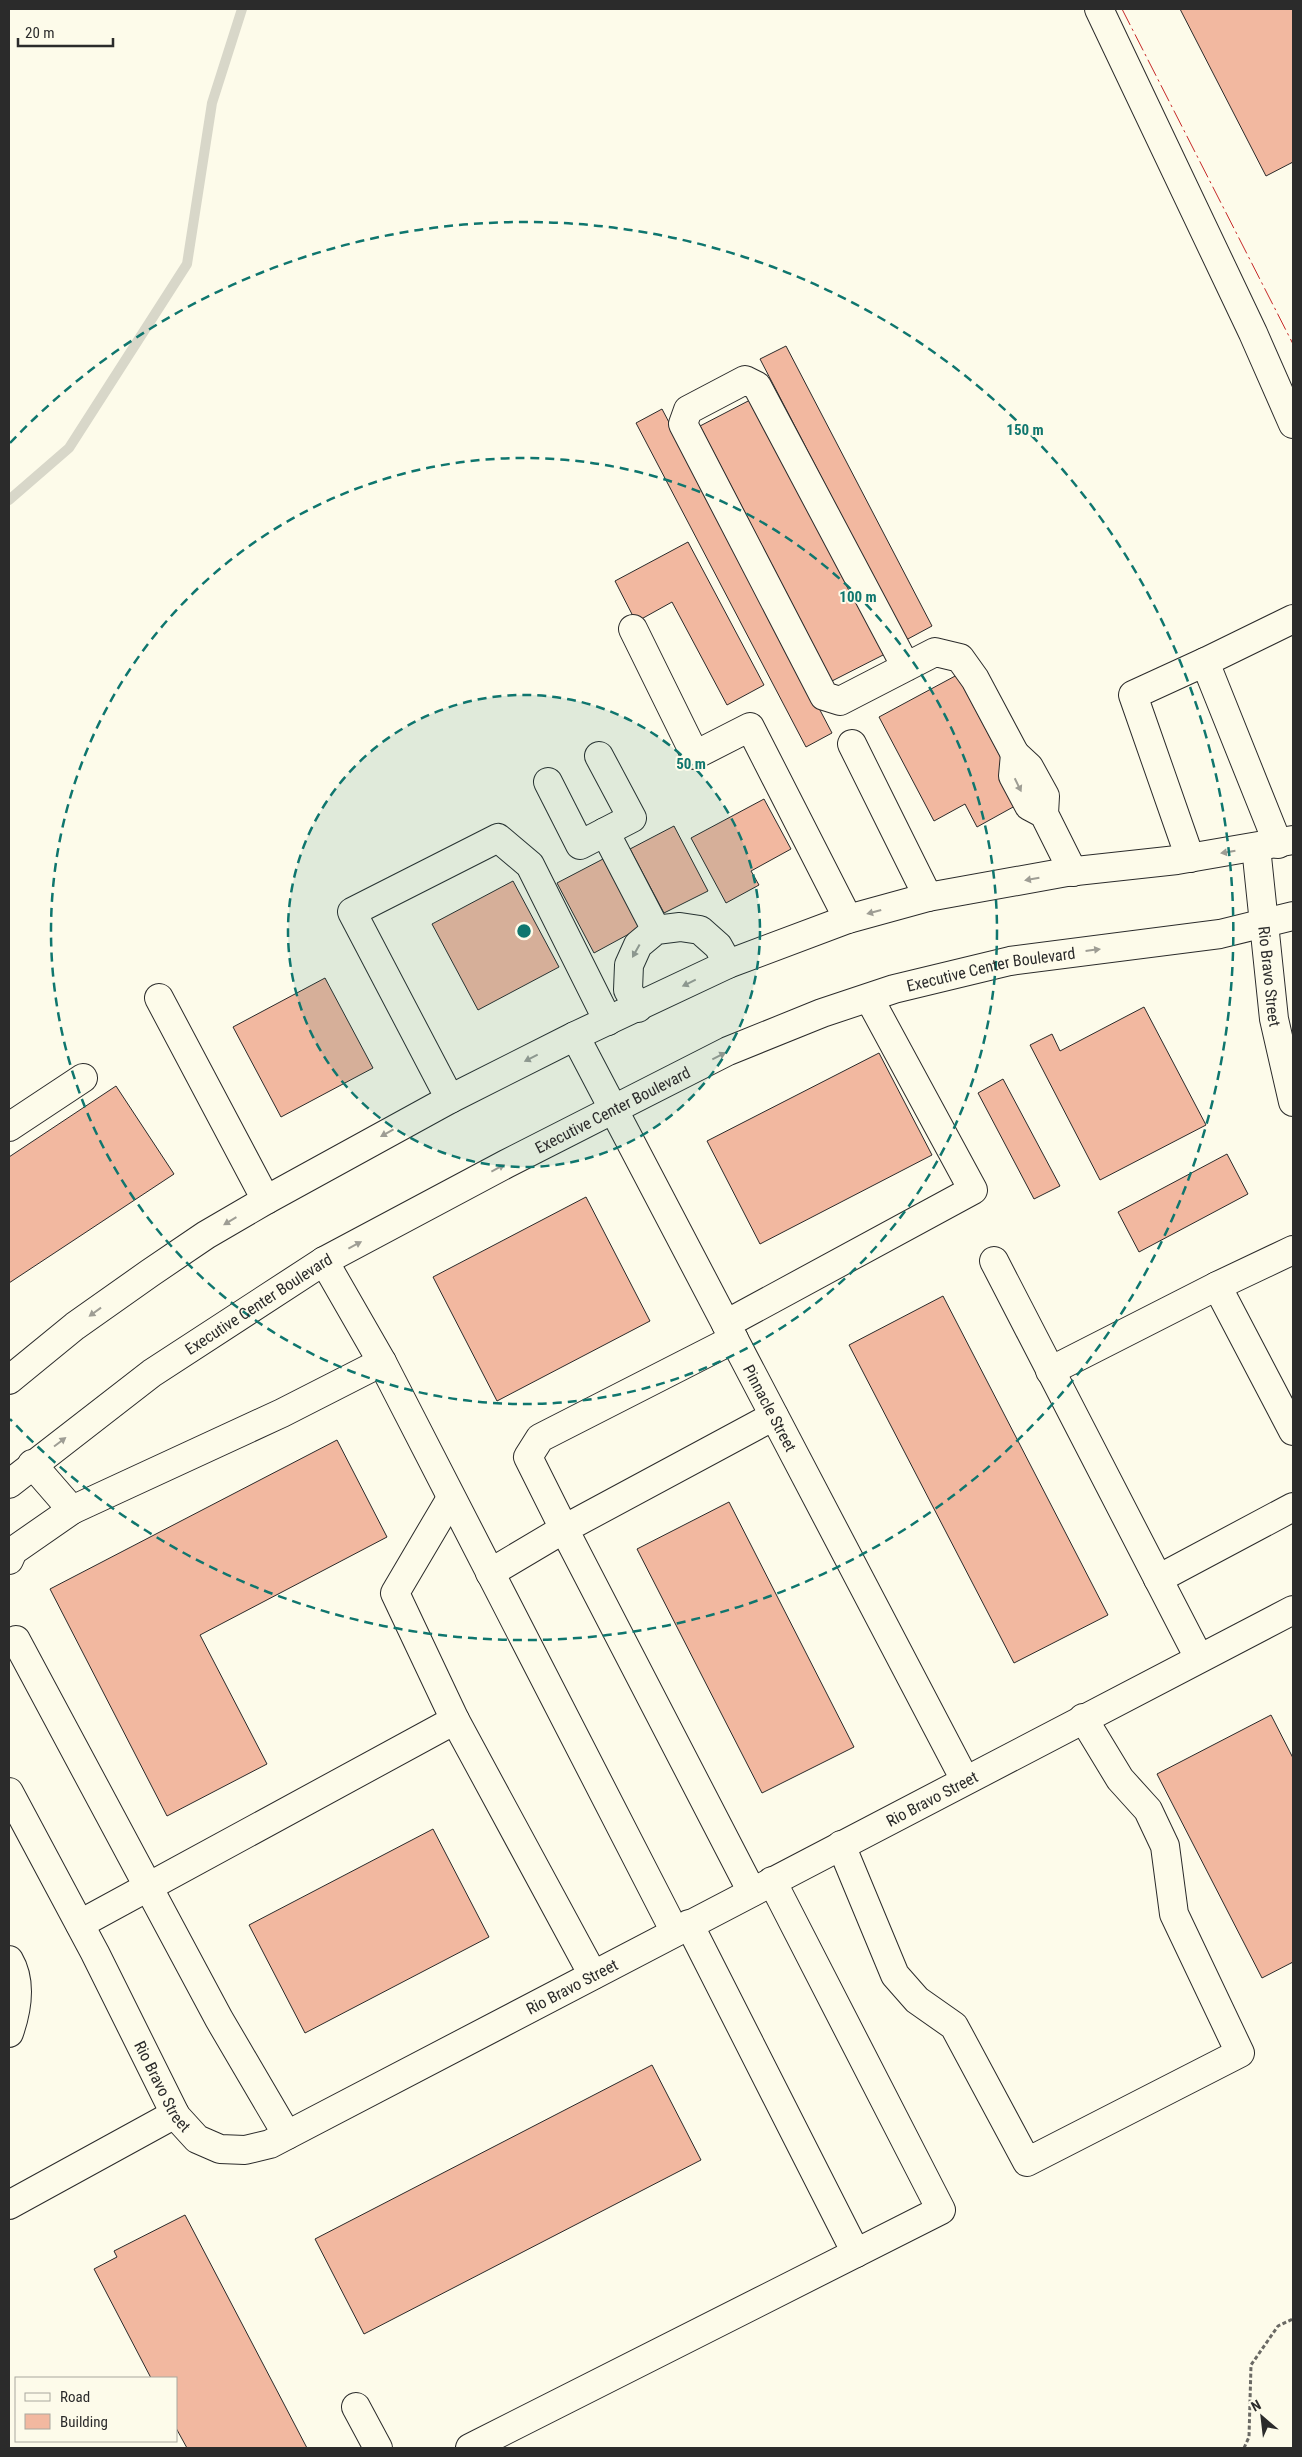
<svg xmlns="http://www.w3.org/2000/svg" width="1302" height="2457" font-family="'Roboto Condensed',sans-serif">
  <rect width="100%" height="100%" fill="#fdfbea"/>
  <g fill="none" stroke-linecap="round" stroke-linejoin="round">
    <polyline stroke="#d8d7c9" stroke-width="10" points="9,500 69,448 187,264 212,103 242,9"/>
  </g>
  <g fill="#f2b8a0" stroke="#2b2b2b">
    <polygon points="1180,9 1293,9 1293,162 1266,176"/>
    <polygon points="786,346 932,626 906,640 760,359"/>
    <polygon points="752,399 885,654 832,681 700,426"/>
    <polygon points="662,409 832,733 806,747 636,423"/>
    <polygon points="688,542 764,685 727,705 672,602 636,622 615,581"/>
    <polygon points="957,675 1024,801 977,827 965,804 934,821 879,717"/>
    <polygon points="764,799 791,849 751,871 759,885 726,903 691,838"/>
    <polygon points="674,826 708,891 664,913 630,849"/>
    <polygon points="603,859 640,928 594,953 557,883"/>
    <polygon points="513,881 559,967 478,1010 432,924"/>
    <polygon points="325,978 373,1068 281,1117 233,1027"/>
    <polygon points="1144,1007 1206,1125 1100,1180 1030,1045 1052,1034 1060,1051"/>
    <polygon points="879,1053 932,1155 760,1244 707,1141"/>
    <polygon points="1003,1079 1060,1186 1034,1199 978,1093"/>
    <polygon points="116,1086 174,1174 9,1283 9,1157"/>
    <polygon points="1227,1154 1248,1194 1139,1252 1118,1212"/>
    <polygon points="586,1197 650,1321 497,1401 433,1277"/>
    <polygon points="943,1296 1108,1615 1014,1663 849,1345"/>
    <polygon points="337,1440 387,1537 200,1635 267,1764 167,1816 50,1589"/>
    <polygon points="729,1502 854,1747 762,1793 637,1549"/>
    <polygon points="1271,1715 1293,1758 1293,1962 1262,1978 1157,1774"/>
    <polygon points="433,1829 489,1937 305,2033 249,1925"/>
    <polygon points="652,2065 701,2160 364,2334 315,2239"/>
    <polygon points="185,2215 307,2448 187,2448 176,2428 176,2378 151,2378 94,2269 117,2257 114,2251"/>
  </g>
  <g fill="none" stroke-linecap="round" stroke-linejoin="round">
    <g stroke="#2b2b2b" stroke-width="30">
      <g id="minor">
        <polyline points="1099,9 1253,333 1293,424"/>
        <polyline points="633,629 695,755 750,727 848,919"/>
        <polyline points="1205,662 1293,619"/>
        <polyline points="906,667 757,386 745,380 688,410 683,424 824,696 840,701 935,652 960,658 975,679 1015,754"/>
        <polyline points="852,744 928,897"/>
        <polyline points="548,782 580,845 632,818 599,756"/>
        <polyline points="1044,814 1029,806 1013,776 1015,754 1029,767 1045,796 1044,814 1073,872"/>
        <polyline points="605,832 656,930"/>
        <path id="s1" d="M1256,847L1274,1019L1293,1102"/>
        <polyline points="1190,858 1133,695 1205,662 1278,844"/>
        <polyline points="159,998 266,1200"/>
        <polyline points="638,1008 628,990 629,965 638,945 656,930 680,927 700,930 718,946 728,964"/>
        <path id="s2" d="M575,1036L965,1780"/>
        <polyline points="450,1099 352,912 498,838 530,865 608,1021"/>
        <polyline points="9,1127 83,1078"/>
        <polyline points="1293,1250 1217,1286 1293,1431"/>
        <polyline points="994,1261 1199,1658"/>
        <polyline points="726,1324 973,1190 869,998"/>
        <polyline points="382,1362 675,1932"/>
        <polyline points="1050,1371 1217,1286"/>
        <polyline points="451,1498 395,1593 455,1720"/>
        <polyline points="72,1510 282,1413 382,1362 324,1261"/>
        <polyline points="9,1560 13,1551 72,1510 32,1464"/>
        <polyline points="490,1573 564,1529 528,1457 540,1438 734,1339"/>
        <polyline points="1158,1579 1293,1507"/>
        <polyline points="9,1644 16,1640 219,2019 287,2135"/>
        <path id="s3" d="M9,1792L95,1953L176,2116L197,2139L220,2149L245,2150L270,2144L1293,1610"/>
        <polyline points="841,1845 895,1975 917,2000 954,2026 1027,2162 1240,2053 1174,1914 1165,1846 1148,1810 1120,1779 1083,1718"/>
        <polyline points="752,1892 564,1529 774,1416"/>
        <polyline points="80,1924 455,1720 593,1975"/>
        <polyline points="689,1924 856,2253"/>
        <path d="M9,1960C22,1982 17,2010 9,2033"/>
        <polyline points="9,2205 175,2114"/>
        <polyline points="356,2407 378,2448"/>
        <polyline points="470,2448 941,2210 772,1881"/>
      </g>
    </g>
    <g stroke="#2b2b2b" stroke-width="30">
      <g id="major">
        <polyline points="9,1380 75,1326 150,1273 206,1235 266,1200 450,1099 575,1036 728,964 848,919 928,897 1067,872 1177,860 1293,840"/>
        <path id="s4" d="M9,1484L152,1373L324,1261L506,1164L728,1051L822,1013L894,989L1010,961L1220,934L1293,916"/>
      </g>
    </g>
    <polyline stroke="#6a6964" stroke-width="3" stroke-dasharray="4 2.5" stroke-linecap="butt" points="1244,2448 1249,2437 1251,2365 1278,2326 1293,2319"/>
    <use href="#minor" stroke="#fdfbea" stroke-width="28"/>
    <use href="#major" stroke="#fdfbea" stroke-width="28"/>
    <polyline stroke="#c62828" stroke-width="1" stroke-dasharray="18 4 2.5 4" stroke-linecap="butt" points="1122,9 1293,344"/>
  </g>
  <defs><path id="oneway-solid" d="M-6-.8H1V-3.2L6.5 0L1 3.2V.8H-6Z" transform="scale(1.25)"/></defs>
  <g fill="#9e9d94">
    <use href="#oneway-solid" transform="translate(1018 785) rotate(64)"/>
    <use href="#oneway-solid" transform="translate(1228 852) rotate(171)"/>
    <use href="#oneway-solid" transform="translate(1032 879) rotate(170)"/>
    <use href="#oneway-solid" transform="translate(874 912) rotate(165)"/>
    <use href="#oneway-solid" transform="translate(1093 950) rotate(-7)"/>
    <use href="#oneway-solid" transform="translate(636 951) rotate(119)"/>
    <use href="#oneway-solid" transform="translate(689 983) rotate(154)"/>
    <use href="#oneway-solid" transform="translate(719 1056) rotate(-27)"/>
    <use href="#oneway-solid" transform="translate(531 1058) rotate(153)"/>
    <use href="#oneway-solid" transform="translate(387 1133) rotate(151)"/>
    <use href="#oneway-solid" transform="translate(498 1168) rotate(-28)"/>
    <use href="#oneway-solid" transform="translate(230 1221) rotate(149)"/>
    <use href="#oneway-solid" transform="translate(355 1245) rotate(-28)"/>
    <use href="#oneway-solid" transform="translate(95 1312) rotate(144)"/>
    <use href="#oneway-solid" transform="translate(60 1442) rotate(-37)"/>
  </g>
  <circle cx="524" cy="931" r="236" fill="#0f766e" fill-opacity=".12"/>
  <g fill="none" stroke="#0f766e" stroke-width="2.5" stroke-dasharray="9 6">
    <circle cx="524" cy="931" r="236"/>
    <circle cx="524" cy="931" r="473"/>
    <path d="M10 443A709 709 0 1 1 10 1419"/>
  </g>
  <g text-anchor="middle" stroke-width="4" stroke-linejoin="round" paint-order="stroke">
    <g font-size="16" fill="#2b2b2b" stroke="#fdfbea">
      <text dy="6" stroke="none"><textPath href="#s4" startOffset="1118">Executive Center Boulevard</textPath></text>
      <text dy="6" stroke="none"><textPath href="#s1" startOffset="130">Rio Bravo Street</textPath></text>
      <text dy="6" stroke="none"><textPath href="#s4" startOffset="712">Executive Center Boulevard</textPath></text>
      <text dy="6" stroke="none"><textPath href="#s4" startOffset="308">Executive Center Boulevard</textPath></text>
      <text dy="6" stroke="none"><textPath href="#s2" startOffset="420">Pinnacle Street</textPath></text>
      <text dy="6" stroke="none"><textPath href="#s3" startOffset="1218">Rio Bravo Street</textPath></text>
      <text dy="6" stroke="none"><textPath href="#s3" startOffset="812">Rio Bravo Street</textPath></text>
      <text dy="6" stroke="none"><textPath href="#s3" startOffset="332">Rio Bravo Street</textPath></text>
    </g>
  </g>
  <circle cx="524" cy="931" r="8" fill="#0f766e" stroke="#fdfbea" stroke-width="2.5"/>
  <g font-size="15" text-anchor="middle" font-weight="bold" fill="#0f766e" stroke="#fdfbea" stroke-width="4" stroke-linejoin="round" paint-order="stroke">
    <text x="1025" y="435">150 m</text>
    <text x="858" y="602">100 m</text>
    <text x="691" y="769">50 m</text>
  </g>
  <rect width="1302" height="2457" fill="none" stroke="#2b2b2b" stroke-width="20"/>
  <rect x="15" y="2377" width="162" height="65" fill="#fdfbea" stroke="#a9a89e"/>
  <rect x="25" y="2393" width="25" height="8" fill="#fdfbea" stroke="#a9a89e"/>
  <text x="60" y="2402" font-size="15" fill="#2b2b2b">Road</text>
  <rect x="25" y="2414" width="25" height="15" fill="#f2b8a0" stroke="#a9a89e"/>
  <text x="60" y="2427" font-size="15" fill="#2b2b2b">Building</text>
  <g transform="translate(1262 2417) rotate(332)" stroke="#fdfbea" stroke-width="4" paint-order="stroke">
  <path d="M0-4L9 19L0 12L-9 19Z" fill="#2b2b2b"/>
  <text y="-8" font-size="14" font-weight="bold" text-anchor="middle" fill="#2b2b2b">N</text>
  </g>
  <path d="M18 38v8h95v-8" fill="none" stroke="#2b2b2b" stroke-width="2.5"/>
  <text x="25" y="38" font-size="15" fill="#2b2b2b" stroke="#fdfbea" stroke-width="4" paint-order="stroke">20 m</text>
</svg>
